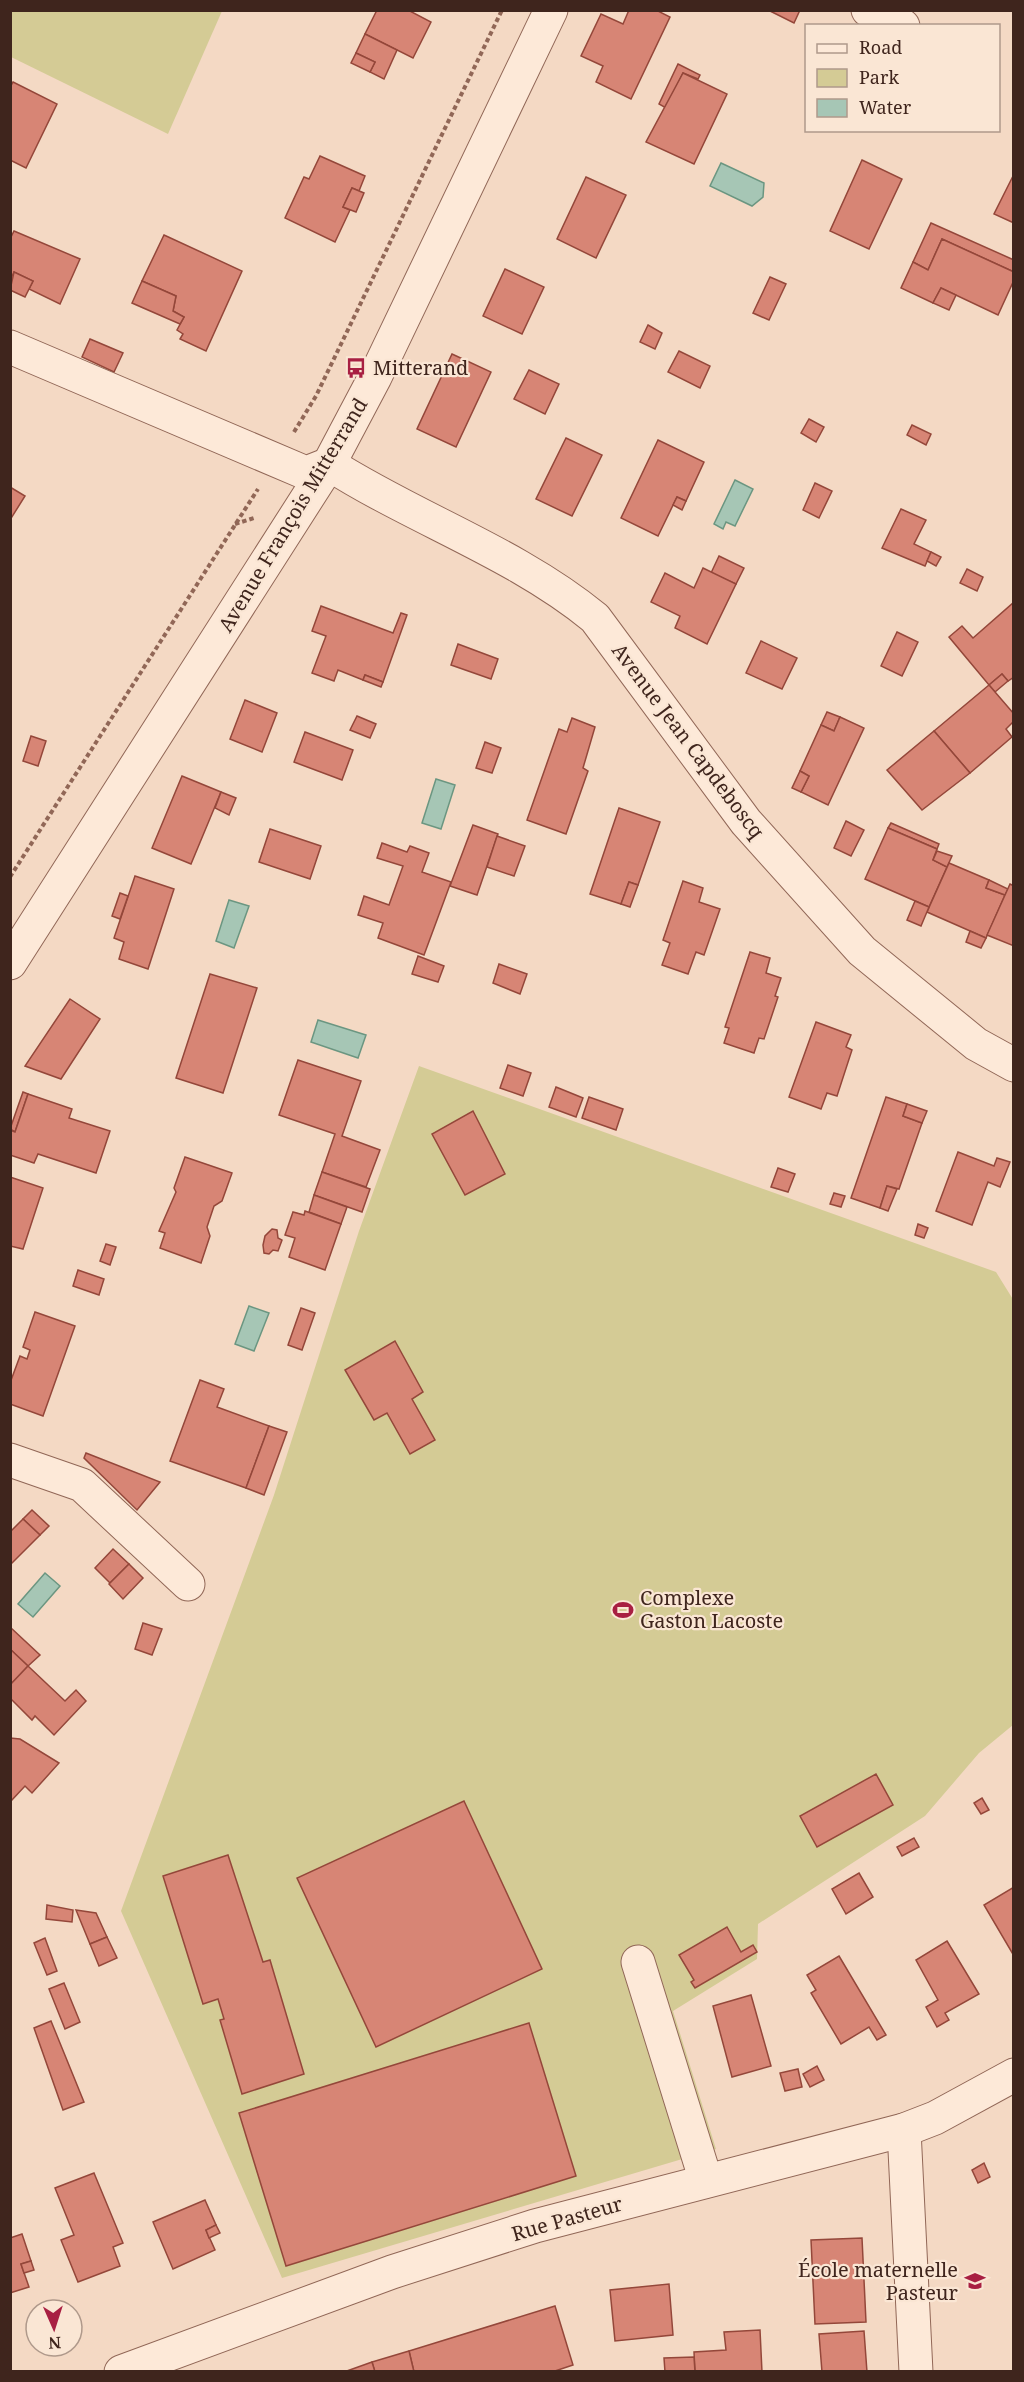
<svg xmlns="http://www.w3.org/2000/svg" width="1024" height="2382" font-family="'Noto Serif',serif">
  <rect width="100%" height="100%" fill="#f4d9c4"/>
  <g fill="#d4cb95">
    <polygon points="10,11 11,10 222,11 168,134 11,57"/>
    <polygon points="419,1066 996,1272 1014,1301 1013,1725 979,1753 925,1816 758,1924 757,1959 673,2011 716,2149 282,2278 121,1911 274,1495 359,1231"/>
  </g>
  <g fill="#a6c6b5" stroke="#6b9681" stroke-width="1.5">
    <polygon points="721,163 764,183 763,197 752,206 710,186"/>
    <polygon points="735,480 753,489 735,526 726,522 723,529 714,524"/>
    <polygon points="436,779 455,785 441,829 422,823"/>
    <polygon points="229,900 249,906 234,948 216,941"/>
    <polygon points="318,1020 366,1035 358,1058 311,1042"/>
    <polygon points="249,1306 269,1313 254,1351 235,1344"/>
    <polygon points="45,1573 60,1586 33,1617 18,1604"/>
  </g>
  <g fill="#d78575" stroke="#94473a" stroke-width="1.5">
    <polygon points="377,10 408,10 431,22 413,58 365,34"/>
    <polygon points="629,10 656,10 670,17 631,99 596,82 603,66 581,56 601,14 623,24"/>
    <polygon points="768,10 800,10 794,23"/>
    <polygon points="365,34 397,50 384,79 370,72 375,62 356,53"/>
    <polygon points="356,53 375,62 370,72 351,63"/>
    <polygon points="678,64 700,75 698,79 683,73 666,108 659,104"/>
    <polygon points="683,73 727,94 694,164 646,142"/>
    <polygon points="13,82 57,104 26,168 10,160 10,87"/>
    <polygon points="320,156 365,176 359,191 352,188 343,207 350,210 335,242 285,218 304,177 309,179"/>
    <polygon points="862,160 902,179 869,249 830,231"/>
    <polygon points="1014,174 1014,223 994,214"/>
    <polygon points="586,177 626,195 596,258 557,239"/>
    <polygon points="352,188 364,193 356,212 343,207"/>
    <polygon points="931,223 1014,260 1014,272 942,239 928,270 913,262"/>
    <polygon points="14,231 80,259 60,304 29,289 33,281 14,272 10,281 10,239"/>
    <polygon points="164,235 242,271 206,351 180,339 183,334 177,330 184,317 173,311 176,296 142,281"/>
    <polygon points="942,239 1014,272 1014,280 998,315 941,288 933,303 901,288 913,262 928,270"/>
    <polygon points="505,269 544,287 522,334 483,316"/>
    <polygon points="14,272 33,281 25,297 10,290"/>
    <polygon points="770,277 786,284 769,320 753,313"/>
    <polygon points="142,281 176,296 173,311 184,317 180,324 132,303"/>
    <polygon points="941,288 956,295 949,310 933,303"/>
    <polygon points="648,325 662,333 655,349 640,342"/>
    <polygon points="90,339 123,353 114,372 82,357"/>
    <polygon points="679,351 710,366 700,388 668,372"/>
    <polygon points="452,354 491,372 456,447 417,429"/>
    <polygon points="529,370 559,384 545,414 514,399"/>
    <polygon points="809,419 824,427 816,442 801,433"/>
    <polygon points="912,425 931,434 926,445 907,435"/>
    <polygon points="566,438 602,455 572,516 536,499"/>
    <polygon points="658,440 704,462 686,501 677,497 658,536 621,518"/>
    <polygon points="815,483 832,491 819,518 803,510"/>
    <polygon points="10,487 25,496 10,520"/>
    <polygon points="677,497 686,501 682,510 673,505"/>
    <polygon points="901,509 926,520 914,544 931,552 925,566 882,548"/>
    <polygon points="931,552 941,557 936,566 927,561"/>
    <polygon points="719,556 744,568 736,584 711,573"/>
    <polygon points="703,568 736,584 707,644 675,628 680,616 651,602 665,573 694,588"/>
    <polygon points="967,569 983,577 977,591 960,583"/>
    <polygon points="1013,603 1014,677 1008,681 1002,674 989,685 949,637 962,626 973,638"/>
    <polygon points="321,606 393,633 401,613 407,615 383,682 365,675 363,680 338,670 334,681 312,673 326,636 312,631"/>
    <polygon points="897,632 918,642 902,676 881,666"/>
    <polygon points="761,641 797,658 782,689 746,673"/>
    <polygon points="458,644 498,659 491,679 451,665"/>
    <polygon points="1002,674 1008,681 995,692 989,685"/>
    <polygon points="365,675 383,682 381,687 363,680"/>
    <polygon points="989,685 1014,714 1014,721 1006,729 1012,737 970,773 934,731"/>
    <polygon points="245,700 277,713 262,752 230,739"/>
    <polygon points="827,712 840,717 834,731 821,725"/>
    <polygon points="357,716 376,724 370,738 350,730"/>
    <polygon points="840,717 864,728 828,805 801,792 809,776 800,771 821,725 834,731"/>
    <polygon points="572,718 595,727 583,768 588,771 566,834 527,820 559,729 567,732"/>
    <polygon points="934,731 970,773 922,810 887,770"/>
    <polygon points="305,732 353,750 342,780 294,762"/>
    <polygon points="31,736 46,741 38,766 23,761"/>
    <polygon points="485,742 501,748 492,773 476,768"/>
    <polygon points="800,771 809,776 801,792 792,788"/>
    <polygon points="182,776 221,792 191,864 152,848"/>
    <polygon points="221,792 236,798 229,815 215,808"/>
    <polygon points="619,808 660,822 638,885 629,882 621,904 590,894"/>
    <polygon points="846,821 864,830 851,856 834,848"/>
    <polygon points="891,823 939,844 937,849 888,828"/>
    <polygon points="473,825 498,834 477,895 450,886"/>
    <polygon points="888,828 937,849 933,860 947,867 929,907 865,879"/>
    <polygon points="270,829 321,846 310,879 259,862"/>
    <polygon points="497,836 525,846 514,876 487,867"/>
    <polygon points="382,843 407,852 410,846 429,853 422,872 451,882 424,955 378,938 383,923 358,915 364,896 389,905 403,866 377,858"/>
    <polygon points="937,851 952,856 947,867 933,860"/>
    <polygon points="949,863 989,880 986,888 1005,895 986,938 927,912"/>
    <polygon points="135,876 174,889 148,969 119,959 124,942 114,938"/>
    <polygon points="989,880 1008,889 1005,895 986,888"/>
    <polygon points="683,881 703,888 699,902 720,909 704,955 696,952 688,974 662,965 670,943 663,940"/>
    <polygon points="629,882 638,885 630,907 621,904"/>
    <polygon points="1010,884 1014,886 1014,946 987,935"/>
    <polygon points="120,893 128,896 120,919 112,916"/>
    <polygon points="915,901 929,907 921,926 907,920"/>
    <polygon points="970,931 986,938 981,948 966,942"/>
    <polygon points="750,952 770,958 766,973 781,978 775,996 778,997 764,1039 759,1038 754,1053 724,1043 729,1028 725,1027"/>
    <polygon points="418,956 444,966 438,982 412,974"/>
    <polygon points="499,964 527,974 520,994 493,983"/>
    <polygon points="210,974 257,988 223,1093 176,1078"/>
    <polygon points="70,999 100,1019 61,1079 25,1066"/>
    <polygon points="816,1022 851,1035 846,1047 852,1050 837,1096 827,1093 821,1109 789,1097"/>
    <polygon points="298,1060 361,1081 342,1136 380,1150 366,1187 322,1172 335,1134 279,1115"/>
    <polygon points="508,1065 531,1073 523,1096 500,1088"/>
    <polygon points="556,1087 583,1098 576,1117 549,1107"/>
    <polygon points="23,1092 28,1094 15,1132 10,1129"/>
    <polygon points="28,1094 72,1109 69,1118 110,1131 96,1173 38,1154 34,1163 10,1155 10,1130 15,1132"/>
    <polygon points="589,1097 623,1109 616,1130 582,1118"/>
    <polygon points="886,1097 907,1104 903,1116 922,1123 899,1189 887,1186 880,1208 851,1198"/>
    <polygon points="907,1104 927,1111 922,1123 903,1116"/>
    <polygon points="473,1111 505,1174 465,1195 432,1134"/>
    <polygon points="958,1152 994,1166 997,1158 1010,1162 1000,1187 988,1182 972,1225 936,1211"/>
    <polygon points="185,1157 232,1173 222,1201 214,1206 207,1227 210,1236 201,1263 160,1248 165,1233 159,1231 176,1192 174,1188"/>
    <polygon points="778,1168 795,1174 788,1192 771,1187"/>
    <polygon points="322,1172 370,1189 362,1212 314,1195"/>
    <polygon points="10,1177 43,1188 23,1249 10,1246"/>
    <polygon points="887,1186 897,1189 888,1211 880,1208"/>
    <polygon points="834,1193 845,1196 841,1207 830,1204"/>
    <polygon points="314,1195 347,1207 341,1224 309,1212"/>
    <polygon points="305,1211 341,1224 325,1270 289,1257 295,1238 285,1235 293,1212 304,1215"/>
    <polygon points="918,1224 928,1228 924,1238 915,1235"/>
    <polygon points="272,1229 277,1230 278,1238 282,1240 278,1251 273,1250 269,1254 264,1253 263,1245 265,1236"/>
    <polygon points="106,1244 116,1247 110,1265 100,1261"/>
    <polygon points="78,1270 104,1279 99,1295 73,1286"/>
    <polygon points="301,1308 315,1313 302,1350 288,1345"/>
    <polygon points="35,1312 75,1326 43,1416 10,1404 10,1383 20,1356 27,1359 30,1350 23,1347"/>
    <polygon points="395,1341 423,1392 412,1399 435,1440 410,1454 387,1413 374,1420 345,1370"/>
    <polygon points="200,1380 224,1389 217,1407 269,1426 246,1488 170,1461"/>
    <polygon points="269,1426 287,1432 264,1495 246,1488"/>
    <polygon points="86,1453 160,1482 137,1510 84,1458"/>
    <polygon points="32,1510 49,1526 40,1535 23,1519"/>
    <polygon points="23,1519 40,1535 10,1565 10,1532"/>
    <polygon points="113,1549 129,1564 110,1583 95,1568"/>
    <polygon points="129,1564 143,1578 123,1599 109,1584"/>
    <polygon points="143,1623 162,1629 152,1655 135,1649"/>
    <polygon points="10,1627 40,1655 28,1666 10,1649"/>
    <polygon points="10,1649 28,1666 10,1685"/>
    <polygon points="28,1666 65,1701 76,1690 86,1701 54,1735 35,1716 32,1720 10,1698 10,1685"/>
    <polygon points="10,1738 20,1739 59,1763 32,1793 25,1786 10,1802"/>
    <polygon points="876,1774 893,1805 817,1847 800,1816"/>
    <polygon points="982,1798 989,1810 981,1814 974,1803"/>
    <polygon points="464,1801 542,1969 376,2047 297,1878"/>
    <polygon points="914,1838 919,1847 902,1856 897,1847"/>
    <polygon points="228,1855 263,1962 270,1960 304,2074 242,2094 220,2020 224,2019 218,1999 203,2004 163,1876"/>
    <polygon points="859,1873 873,1897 846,1914 832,1889"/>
    <polygon points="1014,1887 1014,1956 984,1905"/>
    <polygon points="47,1905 73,1910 72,1922 46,1919"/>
    <polygon points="76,1910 96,1913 107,1937 90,1944"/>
    <polygon points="727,1927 741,1952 753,1945 757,1952 695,1988 691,1982 694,1980 679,1955"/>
    <polygon points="107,1937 117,1958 99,1966 90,1944"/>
    <polygon points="45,1938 57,1971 47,1975 34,1943"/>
    <polygon points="947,1941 979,1994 945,2013 949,2020 937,2027 926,2007 938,2000 916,1960"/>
    <polygon points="839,1956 886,2035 877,2040 869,2027 841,2044 811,1993 816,1990 807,1975"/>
    <polygon points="64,1983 80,2022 65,2029 49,1989"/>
    <polygon points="751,1995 771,2066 732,2077 713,2006"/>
    <polygon points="51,2021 84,2102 63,2110 34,2028"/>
    <polygon points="529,2023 576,2176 286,2266 239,2113"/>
    <polygon points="817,2066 824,2080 810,2087 803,2074"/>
    <polygon points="798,2069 802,2087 785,2091 780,2073"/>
    <polygon points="984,2163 990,2177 978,2183 972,2170"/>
    <polygon points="94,2173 123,2243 113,2247 120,2266 78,2282 61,2240 74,2235 55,2188"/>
    <polygon points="205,2200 216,2225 206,2230 215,2250 173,2269 153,2222"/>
    <polygon points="216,2225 220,2233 209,2238 206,2230"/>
    <polygon points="22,2234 31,2261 21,2264 29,2287 10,2293 10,2238"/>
    <polygon points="862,2238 866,2322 815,2324 811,2240"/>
    <polygon points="31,2261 34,2270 24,2273 21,2264"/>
    <polygon points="669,2284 673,2335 615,2341 610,2290"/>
    <polygon points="555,2306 573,2365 552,2372 414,2372 409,2351"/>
    <polygon points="760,2330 762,2372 695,2372 694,2352 726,2350 724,2332"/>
    <polygon points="864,2331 867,2372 822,2372 819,2334"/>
    <polygon points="409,2351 414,2372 375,2372 372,2362"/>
    <polygon points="694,2357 695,2372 665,2372 664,2358"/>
    <polygon points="372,2362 375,2372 344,2372"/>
  </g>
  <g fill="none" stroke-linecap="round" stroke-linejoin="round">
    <g stroke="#916757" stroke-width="35">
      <g id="minor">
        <polyline points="868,10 903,26"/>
        <polyline points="10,347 306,473 329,464"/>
        <path d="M329,464C415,519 516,553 595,618L746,822L862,951L976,1044L1014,1065"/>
        <polyline points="10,963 329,464 375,377 551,10"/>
        <polyline points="10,1460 82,1485 188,1584"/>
        <polyline points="638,1962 706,2181"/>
        <polyline points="904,2130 916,2372"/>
        <polyline points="121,2372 392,2272 535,2226 904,2130 935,2118 1014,2075"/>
      </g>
    </g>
    <g stroke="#916757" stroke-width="4" stroke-dasharray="4.5 3" stroke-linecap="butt">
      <polyline points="294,432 316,396 502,10"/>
      <polyline points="235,524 254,518"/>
      <polyline points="10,877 258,489"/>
    </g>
    <use href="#minor" stroke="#fde9d8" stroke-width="33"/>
  </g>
  <defs>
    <g id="bus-bare" transform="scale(1.62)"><path d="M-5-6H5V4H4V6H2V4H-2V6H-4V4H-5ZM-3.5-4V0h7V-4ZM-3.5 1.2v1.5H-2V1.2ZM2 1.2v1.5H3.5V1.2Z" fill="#a81f42" stroke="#fae6d4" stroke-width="2.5" paint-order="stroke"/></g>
    <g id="stadium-bare" transform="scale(1.62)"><path d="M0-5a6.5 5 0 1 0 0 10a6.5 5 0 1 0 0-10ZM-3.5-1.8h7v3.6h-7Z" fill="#a81f42" stroke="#fae6d4" stroke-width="2.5" paint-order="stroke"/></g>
    <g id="school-bare" transform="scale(1.62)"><path d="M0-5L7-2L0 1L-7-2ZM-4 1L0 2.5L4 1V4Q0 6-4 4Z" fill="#a81f42" stroke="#fae6d4" stroke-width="2.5" paint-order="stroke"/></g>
  </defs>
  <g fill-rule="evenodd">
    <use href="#bus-bare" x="356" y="368"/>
    <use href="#stadium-bare" x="623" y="1610"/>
    <use href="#school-bare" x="975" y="2281"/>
  </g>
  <g text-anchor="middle" stroke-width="4.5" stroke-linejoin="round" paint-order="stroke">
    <g font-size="20" fill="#3f251d" stroke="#fae6d4" text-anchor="start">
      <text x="373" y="375">Mitterand</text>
      <text x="640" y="1605">Complexe<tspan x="640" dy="23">Gaston Lacoste</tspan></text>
      <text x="958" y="2277" text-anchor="end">École maternelle<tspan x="958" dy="23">Pasteur</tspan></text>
    </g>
    <g font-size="20" fill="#3f251d" stroke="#fae6d4">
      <text transform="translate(293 515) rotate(-59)" y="7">Avenue François Mitterrand</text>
      <text transform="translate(688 741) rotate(53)" y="7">Avenue Jean Capdeboscq</text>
      <text transform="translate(567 2219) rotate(-16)" y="7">Rue Pasteur</text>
    </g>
  </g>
  <rect width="1024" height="2382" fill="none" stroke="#3f251d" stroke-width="24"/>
  <rect x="805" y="24" width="195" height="108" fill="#fae6d4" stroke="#af998b" stroke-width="1.5"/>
  <rect x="817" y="44" width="30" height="9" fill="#fde9d8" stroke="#af998b" stroke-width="1.5"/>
  <text x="859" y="54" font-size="18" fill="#3f251d">Road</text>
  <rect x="817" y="69" width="30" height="18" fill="#d4cb95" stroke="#af998b" stroke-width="1.5"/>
  <text x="859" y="84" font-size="18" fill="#3f251d">Park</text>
  <rect x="817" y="99" width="30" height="18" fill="#a6c6b5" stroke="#af998b" stroke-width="1.5"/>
  <text x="859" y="114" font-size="18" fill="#3f251d">Water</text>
  <g transform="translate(54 2328) rotate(177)"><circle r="28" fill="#fae6d4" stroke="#af998b" stroke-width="1.5"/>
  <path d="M0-4.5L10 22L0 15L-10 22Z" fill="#a81f42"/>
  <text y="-9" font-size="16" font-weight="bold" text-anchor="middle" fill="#3f251d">N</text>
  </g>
</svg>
